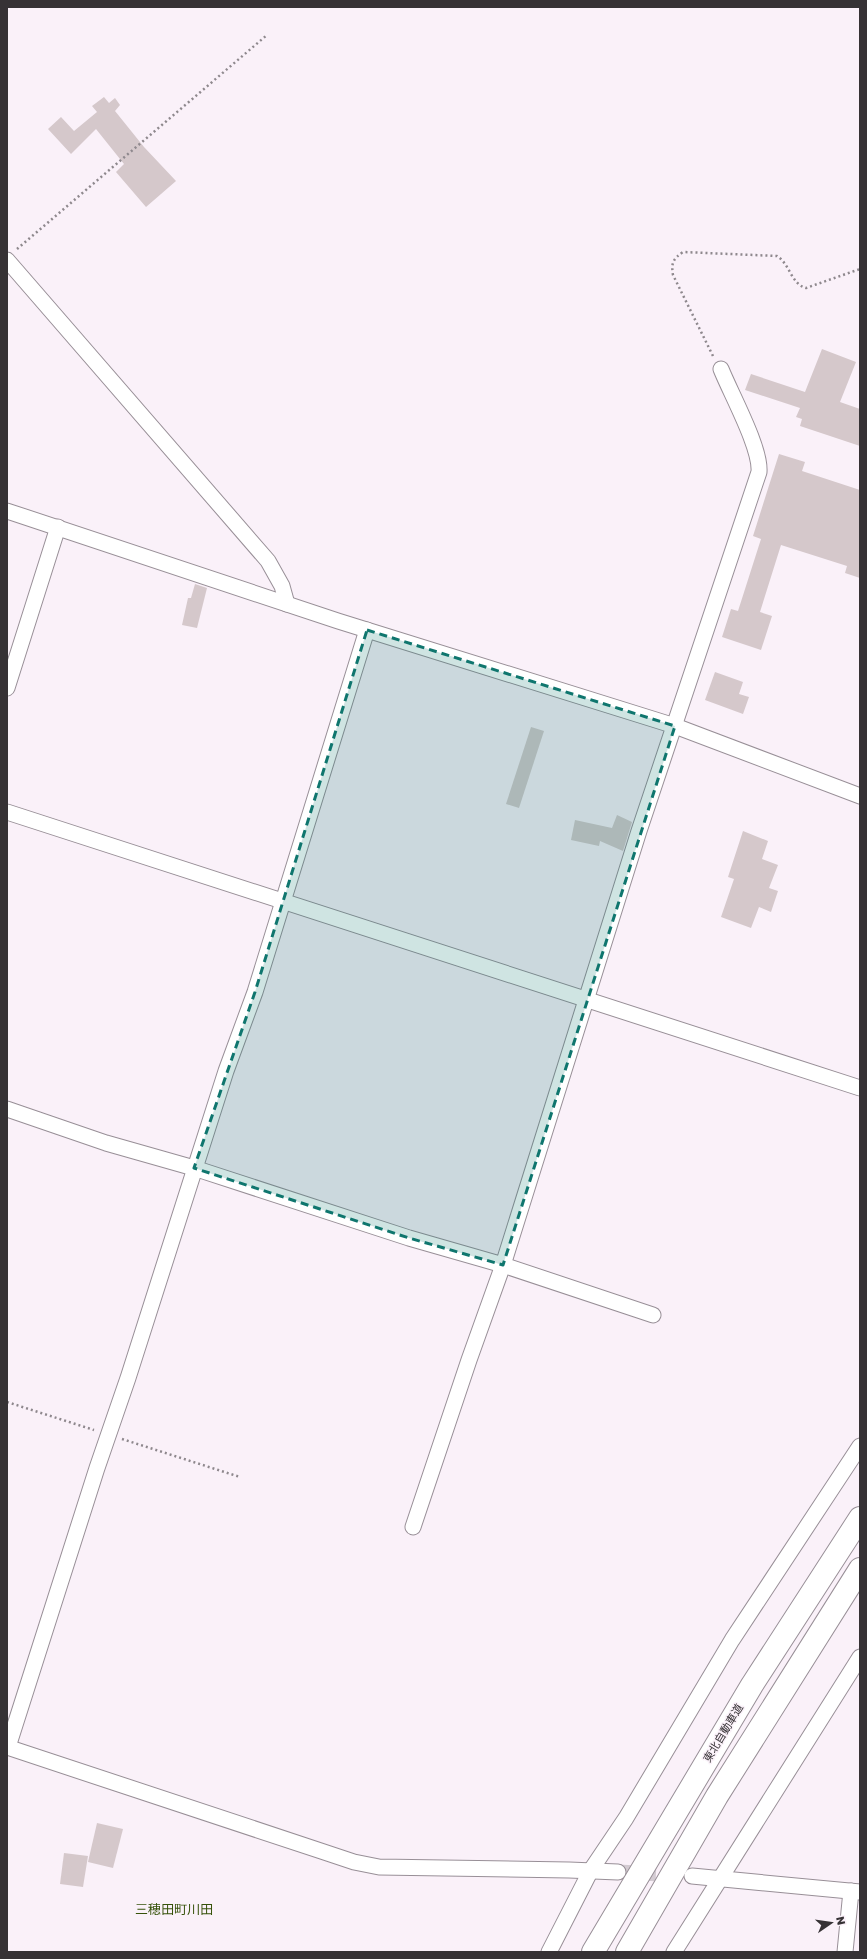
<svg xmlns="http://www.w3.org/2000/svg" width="867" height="1959" font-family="'Golos Text','Noto Sans JP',sans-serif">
  <rect width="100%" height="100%" fill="#faf1f9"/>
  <g fill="#d5c8cb">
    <polygon points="104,97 109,103 115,98 120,105 115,111 144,147 176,181 146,207 116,172 124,164 96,129 71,154 48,129 61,117 74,131 97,112 92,106"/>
    <polygon points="822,349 856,362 840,402 860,409 860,446 800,426 802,419 796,417 800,408 745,390 751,374 805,392"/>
    <polygon points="779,454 805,462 802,471 860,490 860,578 845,573 847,566 781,545 760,612 772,616 761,650 722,637 731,609 738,611 761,539 753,536"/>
    <polygon points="195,584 207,588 197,628 182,625 188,598 191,598"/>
    <polygon points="715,672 743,682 739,694 749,697 743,714 705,700"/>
    <polygon points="531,727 544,731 519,808 506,804"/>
    <polygon points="617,815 632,822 623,851 600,841 599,846 571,840 575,820 612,828"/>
    <polygon points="743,831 768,841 762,859 778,865 769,888 778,891 771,912 759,907 751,928 721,917 734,879 728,877"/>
    <polygon points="97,1823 123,1829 113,1868 88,1862"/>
    <polygon points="64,1853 88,1856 83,1887 60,1884"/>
  </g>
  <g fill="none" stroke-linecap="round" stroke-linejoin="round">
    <polyline stroke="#d3cbd2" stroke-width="15" stroke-dasharray="15 8" stroke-linecap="butt" points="618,1872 679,1875"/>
    <g stroke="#988f97" stroke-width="17">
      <g id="street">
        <polyline points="7,260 268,561 282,586 287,604"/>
        <polyline points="7,511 338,621 675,726 860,796"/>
        <polyline points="7,688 58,527"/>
        <polyline points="7,812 860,1088"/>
        <polyline points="7,1109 106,1143 194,1168 409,1238 503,1265 653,1315"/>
        <path d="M413,1527L469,1360L503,1265L639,831L759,472C761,448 731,394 721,369"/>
        <polyline points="7,1747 321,1851 354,1862 379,1867 569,1870 618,1872"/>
        <polyline points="8,1747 97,1468 128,1378 226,1071 255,992 367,630"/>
        <polyline points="692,1876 860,1892"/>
        <polyline points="549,1952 591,1870 626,1818 732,1640 860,1446"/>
        <polyline points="674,1952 860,1657"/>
        <polyline points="845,1952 851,1891"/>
      </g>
    </g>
    <g stroke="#988f97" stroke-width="24">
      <g id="highway">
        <polyline points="593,1952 752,1685 860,1518"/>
        <polyline points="627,1952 717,1796 860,1569"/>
      </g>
    </g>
    <g stroke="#8e888d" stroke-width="2.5" stroke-dasharray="2 3" stroke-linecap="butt">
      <polyline points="17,249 267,35"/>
      <path d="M713,356L673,275C671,263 673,259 683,252L777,256C790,264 791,284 806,288L860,269"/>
      <polyline points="7,1402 94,1430"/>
      <polyline points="122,1439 240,1477"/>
    </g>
    <use href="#street" stroke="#fff" stroke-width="15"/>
    <use href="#highway" stroke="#fff" stroke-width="22"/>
  </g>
  <path fill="#0f766e" fill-opacity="0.2" stroke="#0f766e" stroke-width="3" stroke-dasharray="8 5" stroke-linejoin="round" d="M367,630L675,726L503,1265L409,1238L194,1168L255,992Z"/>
  <g text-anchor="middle" stroke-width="3" stroke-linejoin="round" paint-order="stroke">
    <g font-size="11" fill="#363235" stroke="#faf1f9">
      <text transform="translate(723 1733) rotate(-59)" y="4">東北自動車道</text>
    </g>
    <g font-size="13" fill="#36520a" stroke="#faf1f9">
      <text x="174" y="1914">三穂田町川田</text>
    </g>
  </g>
  <rect width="867" height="1959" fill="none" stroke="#363235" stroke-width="16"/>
  <g transform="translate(831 1923) rotate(77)" stroke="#faf1f9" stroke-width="3" paint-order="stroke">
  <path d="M0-3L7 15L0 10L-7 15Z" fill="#363235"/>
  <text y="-6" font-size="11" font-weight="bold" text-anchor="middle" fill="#363235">N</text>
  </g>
</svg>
